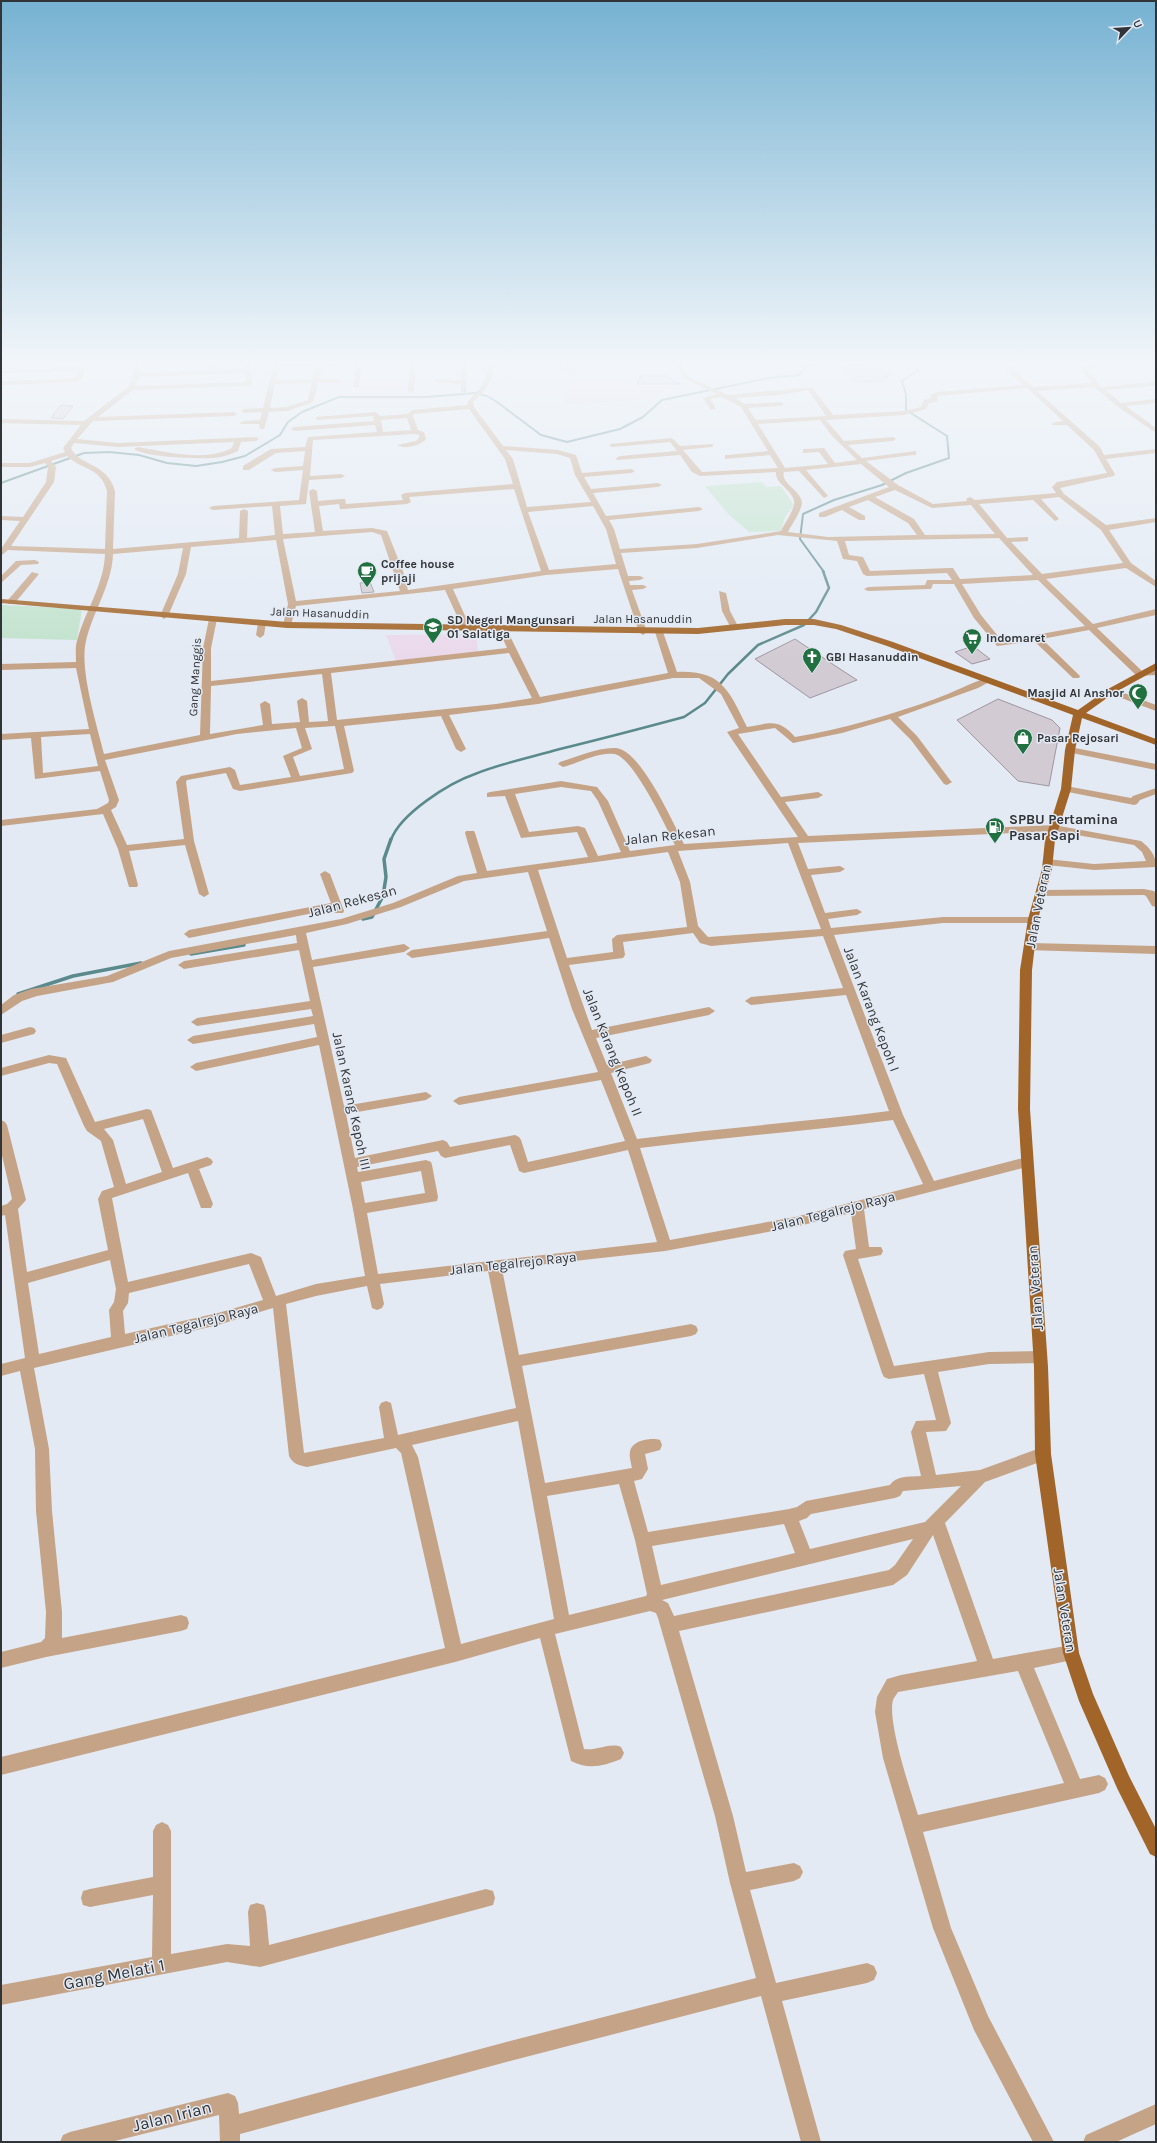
<svg xmlns="http://www.w3.org/2000/svg" width="1157" height="2143" font-family="Karla,sans-serif">
  <rect width="100%" height="100%" fill="#e3eaf4"/>
  <g fill="#ead9eb">
    <polygon points="360,360 409,360 409,390 354,391"/>
    <polygon points="559,360 672,360 685,382 651,399 567,405"/>
    <polygon points="476,634 478,652 396,661 386,635"/>
  </g>
  <g fill="#c1e2cc">
    <polygon points="762,482 766,487 781,486 794,505 785,517 781,531 749,532 728,514 705,486"/>
    <polygon points="1,605 82,609 77,640 1,638"/>
  </g>
  <g fill="none" stroke-linecap="round" stroke-linejoin="round">
    <g stroke="#5b8a8c" stroke-width="2">
      <polyline points="1,483 84,453 109,452 139,455 167,463 196,466 222,462 245,456 280,435 288,422 302,412 339,397 427,397 475,393 487,396 497,402 541,435 567,442 620,429 643,417 662,400 769,378 799,375 806,367 826,360"/>
      <polyline points="824,572 800,539 803,514 834,500 882,485 906,473 949,458 947,436 906,410 906,395 902,381 918,370 913,360"/>
    </g>
    <path stroke="#5b8a8c" stroke-width="2.5" d="M391,840C400,814 449,783 475,774C502,763 532,757 560,749C601,739 643,728 684,717L705,703L728,674L758,645L804,625L816,612L829,588L823,571"/>
    <g stroke="#5b8a8c" stroke-width="3.5">
      <polyline points="363,919 372,917 383,896 386,877 384,859 391,839"/>
      <polyline points="191,954 244,945"/>
      <polyline points="18,994 73,976 141,963"/>
    </g>
  </g>
  <g fill="#d3cbd3" stroke="#9e969e">
    <polygon points="558,360 572,360 576,369 562,370"/>
    <polygon points="880,364 884,371 891,371 884,381 855,382 842,366"/>
    <polygon points="642,375 665,375 680,384 637,384"/>
    <polygon points="61,405 73,406 63,419 51,418"/>
    <polygon points="370,582 374,592 362,593 360,583"/>
    <polygon points="795,639 837,667 857,680 810,698 755,659"/>
    <polygon points="973,646 990,659 972,664 955,652"/>
    <polygon points="998,699 1052,720 1060,728 1049,786 1018,781 957,720"/>
  </g>
  <g fill="none" stroke-linecap="round" stroke-linejoin="round">
    <g fill="#c5a386" fill-rule="evenodd">
      <path d="M135,360H141L140,373L209,370L211,360H217L216,370L245,369L244,360H250L252,384L249,386L133,390L98,417L234,412L237,414L234,416L93,421L77,439L118,443L256,437L259,439L256,441L241,442L238,451C229,455 221,458 211,458C197,459 144,457 134,449L138,447C166,452 206,462 232,448L234,442L118,447L74,443L71,448C80,467 107,462 115,491L113,549L239,538L240,511L244,509L248,511L247,538L275,535L272,506L213,510L209,508L213,506L299,500L303,470L275,472L271,470L275,468L303,466L305,451L276,453L249,470H243V466L271,449L305,447L308,437L377,432L375,425L294,431L291,429L294,427L374,421L373,416L318,420L316,419V417L376,412L380,416L408,414L412,410L467,405L468,401C480,389 490,378 488,360H494C496,379 486,390 473,402L474,407L503,446L558,450L576,455L582,473L631,469L635,471L631,473L584,477L591,489L658,483L662,485L658,487L593,493L606,516L699,507L703,509L699,511L609,520L614,529L620,549L697,544L781,531C785,523 792,513 794,505C797,492 774,484 776,472L700,476L692,472L680,455L617,460L616,458L620,456L677,451L670,442L612,447L610,446V444L672,438L680,446L713,444V446L711,447L683,450L702,472L778,468L770,455L725,459V455H728L768,451L741,407L722,397L710,399L716,409L711,410L703,398L717,394L685,379L672,360H678L689,377L728,395L812,387L833,415L904,411L921,407L924,400L932,398L930,395L936,392L1023,385L999,363L943,366V364L945,363L1015,360L1006,362L1033,387L1091,383L1081,369L1098,364L1094,360H1101L1106,365L1088,370L1102,387L1151,382L1156,379V385L1153,386L1106,390L1121,403L1156,399V403L1126,406L1156,428V433L1117,406L1094,387L1037,391L1100,447L1104,455L1156,449V453L1106,459L1115,474L1114,476L1060,488L1064,494L1106,525L1156,518V522L1109,530L1131,563L1156,581V587L1126,568L1046,579L1093,624L1156,609V615L1097,628L1142,671L1156,669V675L1137,676L1089,630L1042,639L1080,676L1079,678H1073L1034,641L997,646L974,618L954,584H933L931,589H928L868,591L864,589L868,587L925,585L927,580H952L947,573L867,576L863,574L857,561L843,559L837,541L778,535L697,548L621,553L628,576H640L644,578L640,580L629,581L630,585H643L647,587L643,589L632,590L647,632L643,635L639,632L618,569L546,575L453,589L471,629L467,632L463,629L445,590L296,606L291,625L287,628L283,625L288,604L276,540L191,547L186,574L168,616L164,619L160,616L178,574L183,548L113,554C112,585 93,611 86,641C79,669 97,725 104,754L200,735L203,648L209,619L213,616L217,619L211,648V681L507,648L499,630L503,627L507,630L540,697L668,673L655,632L659,629L663,632L677,672C722,670 729,691 747,727C771,723 778,718 795,737C843,729 890,715 935,699C952,693 970,683 987,678L991,681L978,688L898,717L917,736L950,780L952,782L947,785L944,784L911,740L890,719L842,733L793,743L775,728L738,734L781,797L818,792L823,795L818,798L785,802L808,836L1054,825L1141,841C1150,848 1156,855 1156,867L1094,870L1047,865L1042,862L1047,859L1094,864L1146,861L1142,852L1134,845L1054,831L798,843L808,869L840,866L845,869L840,872L811,875L825,913L857,909L862,912L857,915L828,919L831,928L943,917H1033L1038,920L1033,923H943L834,935L903,1115L934,1181L1027,1157L1031,1159L1033,1162L1031,1165L1027,1167L864,1209L869,1247H881L883,1251L881,1255L858,1259L894,1366L989,1352L1040,1351L1045,1353L1047,1357L1045,1361L1040,1363L989,1364L938,1372L951,1423L946,1431L926,1432L936,1475L980,1470L1043,1447L1048,1449L1051,1454L1048,1459L985,1482L945,1523L993,1659L1071,1645L1077,1647L1079,1653L1077,1659L1034,1668L1080,1779L1099,1775L1105,1778L1108,1784L1105,1790L1099,1793L923,1832L951,1928L988,2016L1054,2142H1033L974,2030L933,1928L883,1758L875,1712L877,1697L887,1679L901,1675L977,1661L933,1535L907,1575L893,1585L679,1631L733,1816L746,1872L794,1863L800,1866L803,1872L800,1878L794,1881L750,1890L776,1983L867,1963L874,1966L877,1973L874,1980L867,1983L782,2001L821,2142H801L761,1996L514,2060L240,2134V2142H220L219,2115L111,2142H60L63,2135L70,2132L228,2093L235,2096L238,2103L239,2114L514,2040L756,1978L730,1883L715,1816L658,1618L656,1613L650,1611L555,1634L584,1749C597,1751 610,1742 621,1747L624,1753L621,1759C604,1766 588,1770 571,1761L540,1638L455,1662L1,1775V1757L445,1648L401,1453L396,1448L307,1467C298,1465 293,1464 289,1456L273,1308L218,1325L34,1368L49,1449L52,1511L62,1612V1638L181,1615L187,1617L189,1623L187,1629L181,1631L46,1657L1,1668V1652L41,1642L45,1638L46,1612L36,1511L35,1449L20,1371L1,1376V1364L25,1358L5,1215L1,1216V1206L7,1204L12,1199L1,1151V1120L5,1122L7,1125L26,1200L18,1209L27,1272L108,1250L98,1199L102,1191L114,1187L101,1141L87,1131L84,1126L57,1064L49,1063L1,1076V1068L49,1055L66,1058L95,1122L147,1109L151,1110L173,1168L207,1157L211,1159L213,1162L211,1165L199,1169L213,1204L211,1208H201L188,1173L112,1198L128,1282L251,1253L261,1257L276,1296L316,1284L365,1276L353,1209L319,1045L196,1071L190,1067L196,1063L317,1037L314,1024L193,1044L187,1040L193,1036L313,1016L311,1009L197,1026L191,1022L197,1018L310,1001L299,950L184,969L178,965L184,961L297,943L296,935L171,958L113,982L37,996L22,1001L1,1015V1005L14,995L31,989L107,976L169,951L341,919L393,903L458,876L477,873L465,833L466,831H474L475,833L487,871L588,857L577,832L521,838L505,796L487,797V793L490,792L561,781L597,787L608,801L630,851L675,845C666,827 633,756 614,754C598,752 579,763 563,767L558,764L560,762C577,757 598,747 616,748C641,750 673,823 684,844L798,837L727,732L739,728L721,694L699,678H673L538,704L449,715L466,749L461,752L456,749L441,716L344,726L354,771L352,773L240,791L233,789L226,773L187,780L186,782L194,841L209,894L204,897L199,894L185,845L129,851L138,885L137,887H129L118,849L103,814L1,826V820L97,809L108,803L109,800L100,771L35,779L31,738L1,740V734L89,729L76,668L1,670V664L76,662C76,655 75,647 77,641C85,611 104,585 105,554L8,550L1,556V549L20,521L1,520V516L23,517L46,482L48,467L45,463L30,467H1V463H30L65,452L63,448L81,425L1,423V419L84,421L128,387L133,375ZM245,373L246,382L135,386L139,377ZM1027,388L1063,421L1052,423V425H1067L1094,450L1107,473L1057,482L1052,487L1056,493L975,500L970,497L966,499L967,501L933,504L898,485L866,461L913,455H916V451L862,458L848,445L893,441L896,439L893,437L844,441L826,420L904,415L926,409L929,403L938,401L937,396ZM808,390L826,416L756,420L748,408L781,406L784,404L781,402L745,404L735,398L780,395ZM469,409L505,459L513,484L405,493L401,495L403,500L346,504L345,499H342L318,501L317,491L313,489L309,491L315,532L283,534L280,506L306,504L309,480L341,478L345,476L341,474L310,476L313,440L415,434L419,435V438L416,441L397,445C405,450 421,445 426,439L424,432L418,430L413,416L414,414ZM407,418L411,430L383,432L381,420ZM820,420L832,436L857,460L835,463L824,448L806,449H803V453L819,452L828,464L785,468L758,424ZM506,450L557,454L570,458L575,475L591,502L527,507L513,459ZM67,456C81,470 101,467 107,491L105,549L11,546L54,482L56,467L51,461ZM861,464L889,487L819,513V517H825L842,510L859,520H865V516L849,507L868,500L908,523L917,535L828,537L788,532C792,524 801,512 802,503C802,491 780,483 784,472L799,471L824,498L828,496L806,470ZM514,489L541,571L408,590L403,571L387,531L372,528L323,531L319,506L339,504L340,509H343L407,504L411,502L409,497ZM895,490L932,508L971,505L995,534L925,535L914,519L875,497ZM1059,497L1101,530L1123,563L1042,574L1011,542L1028,541V537L1007,538L979,504L1033,500L1055,521L1059,519L1041,499ZM593,506L606,529L616,564L549,570L528,512ZM372,532L381,535L400,591L296,601L283,539ZM999,538L1033,575L960,579L953,568H950L870,571L863,557L849,555L845,541ZM1038,580L1085,626L1002,641L981,615L962,584ZM509,653L532,698L496,704L337,720L331,673ZM322,674L328,721L309,722L307,701L302,698L297,701L300,722L272,724L270,704L265,701L260,704L263,725L210,734L211,686ZM335,726L344,769L300,776L293,757L312,749L305,728ZM296,728L302,748L283,756L291,777L240,785L235,770L230,767L181,776L176,782L184,839L127,845L111,810L116,807L119,800L105,760L237,734ZM90,734L98,766L43,773L41,737ZM561,787L591,791L598,801L621,852L598,856L585,828L578,826L529,832L515,794ZM788,843L821,929L708,937L698,926L690,882L678,851ZM668,852L680,882L687,927L617,935L612,939L613,952L567,958L538,870ZM528,872L547,931L412,950L406,954L412,958L549,938L572,1009L598,1072L459,1097L453,1101L459,1105L601,1080L625,1141L528,1162L521,1140L519,1137L515,1135L450,1147L447,1142L443,1140L355,1158L346,1114L426,1100L432,1096L426,1092L344,1106L313,967L404,952L410,948L404,944L312,960L306,933L347,924L401,907L464,881ZM693,933L700,943L711,946L823,936L843,988L751,997L745,1001L751,1005L846,995L889,1111C805,1122 721,1128 637,1139L611,1073L650,1063L652,1060L646,1056L607,1065L596,1038L709,1015L715,1011L709,1007L592,1030L569,965L623,958L625,955L623,942ZM143,1119L162,1172L126,1184L113,1140L104,1129ZM893,1120L923,1184L795,1217L670,1240L640,1148C725,1137 809,1131 893,1120ZM510,1145L518,1168L519,1171L524,1173L628,1150L657,1242L378,1274L367,1213L437,1201L438,1197L432,1165L431,1162L426,1160L358,1172L357,1167L438,1151L441,1156L445,1158ZM421,1171L425,1193L365,1203L361,1182ZM851,1213L856,1249L845,1251L843,1255L882,1373L884,1377L889,1379L924,1374L936,1420L916,1421L911,1432L921,1476C910,1477 897,1475 890,1485L806,1501L797,1507L789,1509L648,1532L634,1481L642,1479L648,1469L645,1454L660,1450L662,1445L660,1440C652,1437 631,1440 630,1452C629,1457 631,1463 632,1468L545,1483L522,1366L691,1336L696,1334L698,1330L696,1326L691,1324L519,1355L502,1269L665,1251L795,1227ZM110,1260L116,1289L114,1302L109,1310L111,1337L39,1354L28,1283ZM249,1264L263,1300L218,1313L125,1334L123,1311L128,1303L129,1293ZM488,1271L516,1408L398,1435L391,1403L386,1401L381,1403L379,1407L384,1438L304,1453L286,1304L316,1296L367,1286L372,1308L377,1310L382,1308L384,1304L380,1284ZM518,1421L554,1619L461,1644L418,1457L412,1445ZM619,1484L635,1540L647,1594L646,1596L569,1615L547,1496ZM961,1486L925,1522L810,1549L799,1521L807,1518L811,1514L895,1498L900,1496L903,1491ZM784,1524L795,1553L661,1585L652,1546ZM913,1539L895,1565L889,1570L674,1616L668,1603L662,1600ZM1018,1671L1064,1783L918,1815C911,1792 887,1722 893,1700C894,1697 897,1694 898,1692Z"/>
      <path d="M277,360H283L282,363H341L342,364L339,366H322L319,379H339L342,381L339,383H318L313,402L288,411L269,412L264,429H260L259,424H241L240,423L243,421L260,420L262,412L244,413L241,411L244,409L263,408L269,382ZM315,366L312,379L276,380L281,367ZM312,383L308,400L287,407L270,408L275,384Z"/>
      <polygon points="356,360 362,360 359,386 356,388 353,386"/>
      <polygon points="410,360 416,360 414,391 411,393 408,391"/>
      <polygon points="461,360 467,360 466,393 461,392 461,384 435,382 434,381 437,379 461,380"/>
      <polygon points="761,360 767,360 768,362 763,363"/>
      <polygon points="78,367 85,369 83,378 77,382 1,385 2,381 75,378 78,371 3,373 2,372 5,370"/>
      <polygon points="35,560 39,562 38,564 21,565 1,583 1,576 16,561"/>
      <polygon points="32,572 39,574 14,604 8,604 8,600"/>
      <polygon points="719,591 726,593 730,611 739,628 738,630 732,630 722,611"/>
      <polygon points="262,620 266,623 264,635 260,638 256,635 258,623"/>
      <polygon points="1111,688 1156,705 1156,711 1108,693 1107,691"/>
      <polygon points="1070,747 1156,764 1156,770 1067,752 1067,748"/>
      <polygon points="1066,786 1131,798 1133,796 1156,788 1156,794 1140,800 1137,804 1134,805 1063,791 1063,787"/>
      <polygon points="325,871 330,874 344,911 343,913 335,913 333,909 189,938 184,934 189,930 331,903 320,874"/>
      <polygon points="1144,889 1154,891 1156,894 1156,907 1152,906 1146,896 1144,895 1041,896 1036,893 1041,890"/>
      <polygon points="1030,943 1156,946 1156,954 1026,950 1024,947 1026,944"/>
      <polygon points="30,1027 34,1028 36,1031 34,1034 1,1043 1,1035"/>
      <polygon points="162,1822 168,1825 171,1831 171,1954 227,1944 250,1946 248,1912 250,1905 257,1903 264,1905 266,1912 269,1945 486,1889 493,1891 495,1898 493,1905 486,1907 260,1967 227,1962 1,2005 1,1985 152,1957 153,1895 90,1907 83,1905 81,1898 83,1891 90,1889 153,1877 153,1831 156,1825"/>
      <polygon points="1156,2104 1156,2124 1116,2142 1083,2142 1086,2135"/>
    </g>
    <polygon fill="#a26529" fill-rule="evenodd" points="1,599 287,622 698,628 785,619 814,619 841,625 893,642 1078,710 1108,689 1156,663 1156,670 1114,693 1086,713 1156,739 1156,745 1082,718 1075,750 1071,789 1055,840 1052,869 1038,919 1032,970 1030,1109 1048,1367 1051,1454 1079,1653 1093,1694 1129,1776 1156,1829 1156,1857 1150,1854 1117,1788 1079,1701 1063,1653 1035,1454 1034,1367 1018,1109 1020,970 1028,919 1042,869 1045,840 1061,789 1065,750 1073,715 887,646 836,629 814,625 785,625 698,634 287,628 1,603"/>
  </g>
  <linearGradient id="sky" x2="0" y2="1"><stop stop-color="#76b2d2"/><stop offset="0.55" stop-color="#f2f6fa"/><stop offset="1" stop-color="#f2f6fa" stop-opacity="0"/></linearGradient>
  <rect width="1157" height="660" fill="url(#sky)"/>
  <defs>
    <g id="cafe-pin" transform="scale(1)"><path d="M0 17L-7.5 6A9.5 9.5 0 1 1 7.5 6Z" fill="#207040" stroke="#e3eaf4"/><path d="M-5.5-4.5H6V0H3Q3 3.5 0 3.5H-2.5Q-5.5 3.5-5.5 0ZM3-3.2v2h1.7v-2ZM-6 4.5H4V6H-6Z" fill="#fff"/></g>
    <g id="school-pin" transform="scale(1)"><path d="M0 17L-7.5 6A9.5 9.5 0 1 1 7.5 6Z" fill="#207040" stroke="#e3eaf4"/><path d="M0-5L7-2L0 1L-7-2ZM-4 1L0 2.5L4 1V4Q0 6-4 4Z" fill="#fff"/></g>
    <g id="supermarket-pin" transform="scale(1)"><path d="M0 17L-7.5 6A9.5 9.5 0 1 1 7.5 6Z" fill="#207040" stroke="#e3eaf4"/><path d="M-6-5.5h2.5l.6 2H6L4.5 2H-2.5L-4.4-4H-6ZM-1.5 3.2a1.3 1.3 0 1 0 .1 0ZM3 3.2a1.3 1.3 0 1 0 .1 0Z" fill="#fff"/></g>
    <g id="church-pin" transform="scale(1)"><path d="M0 17L-7.5 6A9.5 9.5 0 1 1 7.5 6Z" fill="#207040" stroke="#e3eaf4"/><path d="M-1.2-6h2.4v3.5h3.3v2.4h-3.3V6h-2.4V-.1h-3.3v-2.4h3.3Z" fill="#fff"/></g>
    <g id="mosque-pin" transform="scale(1)"><path d="M0 17L-7.5 6A9.5 9.5 0 1 1 7.5 6Z" fill="#207040" stroke="#e3eaf4"/><path d="M3.5-4.9A6 6 0 1 0 3.5 4.9A5 5 0 1 1 3.5-4.9Z" fill="#fff"/></g>
    <g id="shop-pin" transform="scale(1)"><path d="M0 17L-7.5 6A9.5 9.5 0 1 1 7.5 6Z" fill="#207040" stroke="#e3eaf4"/><path d="M-5-2.5h2.3a2.7 3.5 0 0 1 5.4 0H5L5.5 6h-11ZM-1.5-2.5h3a1.5 2.3 0 0 0-3 0Z" fill="#fff"/></g>
    <g id="fuel-pin" transform="scale(1)"><path d="M0 17L-7.5 6A9.5 9.5 0 1 1 7.5 6Z" fill="#207040" stroke="#e3eaf4"/><path d="M-5.5-6h7V0h2V4h1.3V-2.5L3-4.5l.8-.8L6-3V5H2.5V1h-1V6h-7ZM-4.2-4.7v3.2H.2V-4.7Z" fill="#fff"/></g>
  </defs>
  <g fill-rule="evenodd">
    <use href="#cafe-pin" x="367" y="571"/>
    <use href="#school-pin" x="433" y="627"/>
    <use href="#supermarket-pin" x="972" y="638"/>
    <use href="#church-pin" x="812" y="657"/>
    <use href="#mosque-pin" x="1138" y="693"/>
    <use href="#shop-pin" x="1023" y="738"/>
    <use href="#fuel-pin" x="995" y="827"/>
  </g>
  <g text-anchor="middle" stroke-width="3" stroke-linejoin="round" paint-order="stroke">
    <g font-size="12" font-weight="bold" fill="#323538" stroke="#e3eaf4" text-anchor="start">
      <text x="381" y="568">Coffee house<tspan x="381" dy="14">prijaji</tspan></text>
      <text x="447" y="624">SD Negeri Mangunsari<tspan x="447" dy="14">01 Salatiga</tspan></text>
      <text x="986" y="642">Indomaret</text>
      <text x="826" y="661">GBI Hasanuddin</text>
      <text x="1124" y="697" text-anchor="end">Masjid Al Anshor</text>
      <text x="1037" y="742">Pasar Rejosari</text>
    </g>
    <g font-size="12" fill="#323538" stroke="#e3eaf4">
      <text transform="translate(320 613) rotate(2)" y="4">Jalan Hasanuddin</text>
      <text x="643" y="623">Jalan Hasanuddin</text>
      <text transform="translate(195 677) rotate(-87)" y="4">Gang Manggis</text>
    </g>
    <g font-size="14" font-weight="bold" fill="#323538" stroke="#e3eaf4" text-anchor="start">
      <text x="1009" y="824">SPBU Pertamina<tspan x="1009" dy="16">Pasar Sapi</tspan></text>
    </g>
    <g font-size="14" fill="#323538" stroke="#e3eaf4">
      <text transform="translate(670 835) rotate(-6)" y="5">Jalan Rekesan</text>
      <text transform="translate(352 901) rotate(-15)" y="5">Jalan Rekesan</text>
      <text transform="translate(1038 906) rotate(-79)" y="5">Jalan Veteran</text>
      <text transform="translate(872 1009) rotate(69)" y="5">Jalan Karang Kepoh I</text>
      <text transform="translate(613 1052) rotate(68)" y="5">Jalan Karang Kepoh II</text>
      <text transform="translate(352 1101) rotate(78)" y="5">Jalan Karang Kepoh III</text>
      <text transform="translate(833 1211) rotate(-14)" y="5">Jalan Tegalrejo Raya</text>
      <text transform="translate(513 1263) rotate(-6)" y="5">Jalan Tegalrejo Raya</text>
      <text transform="translate(1035 1288) rotate(-94)" y="5">Jalan Veteran</text>
      <text transform="translate(196 1323) rotate(-14)" y="5">Jalan Tegalrejo Raya</text>
      <text transform="translate(1065 1610) rotate(81)" y="5">Jalan Veteran</text>
    </g>
    <g font-size="17" fill="#323538" stroke="#e3eaf4">
      <text transform="translate(114 1974) rotate(-11)" y="6">Gang Melati 1</text>
      <text transform="translate(172 2116) rotate(-14)" y="6">Jalan Irian</text>
    </g>
  </g>
  <rect width="1157" height="2143" fill="none" stroke="#323538" stroke-width="4"/>
  <g transform="translate(1129 28) rotate(65)" stroke="#e3eaf4" stroke-width="3" paint-order="stroke">
  <path d="M0-3L7 15L0 10L-7 15Z" fill="#323538"/>
  <text y="-6" font-size="11" font-weight="bold" text-anchor="middle" fill="#323538">U</text>
  </g>
</svg>
